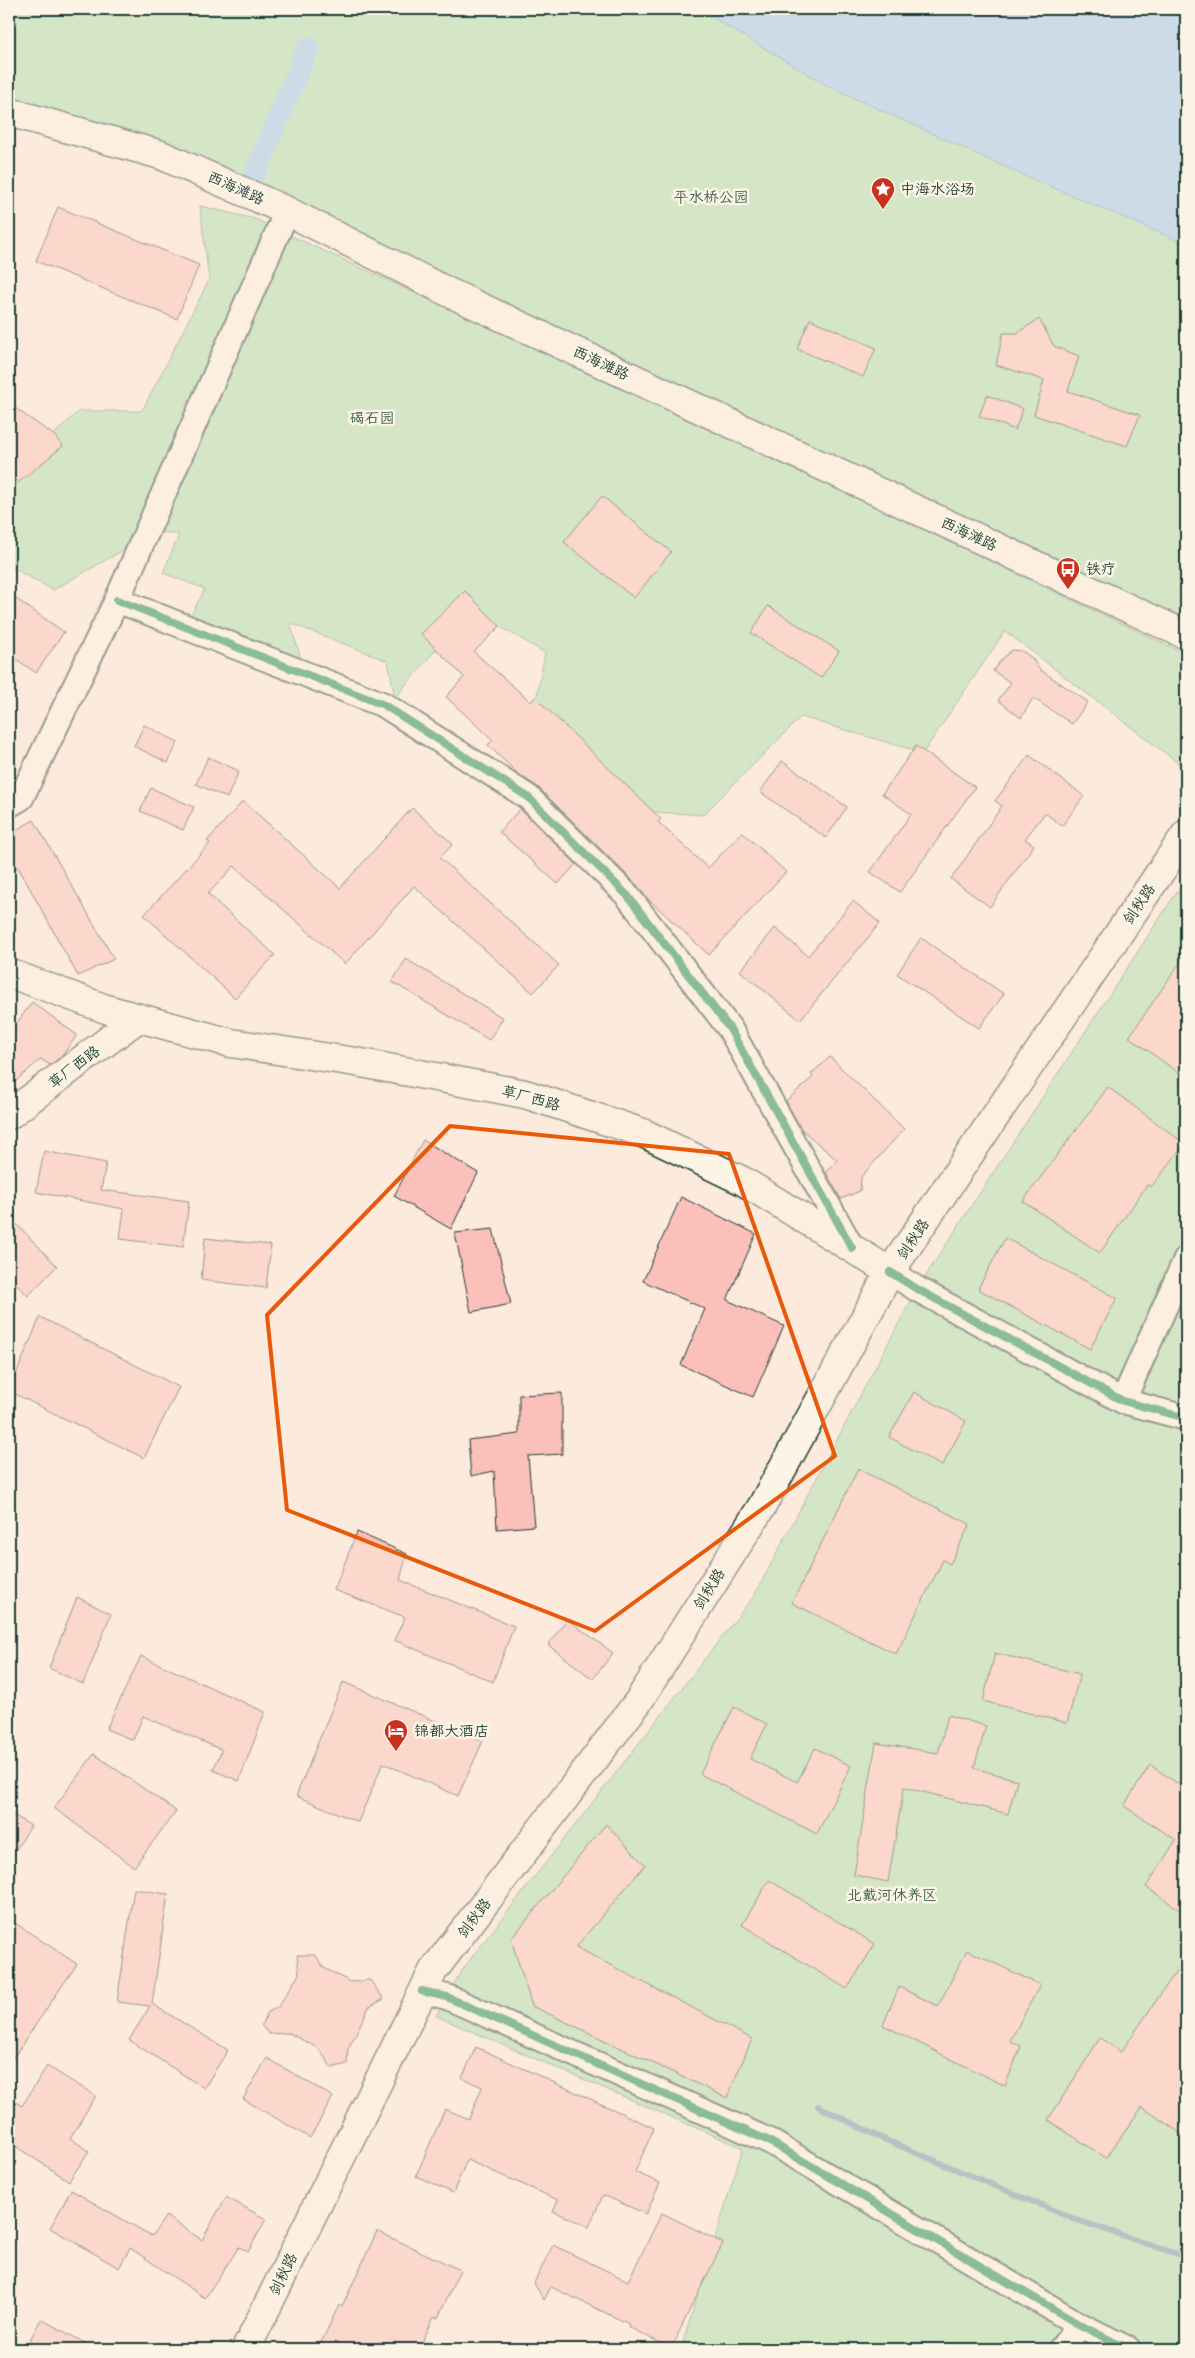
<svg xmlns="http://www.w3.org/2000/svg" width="1195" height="2358" font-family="'Playpen Sans','LXGW WenKai TC',sans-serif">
  <rect width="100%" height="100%" fill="#fceadc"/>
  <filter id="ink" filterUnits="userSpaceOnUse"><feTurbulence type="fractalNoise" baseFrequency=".02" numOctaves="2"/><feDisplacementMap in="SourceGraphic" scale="10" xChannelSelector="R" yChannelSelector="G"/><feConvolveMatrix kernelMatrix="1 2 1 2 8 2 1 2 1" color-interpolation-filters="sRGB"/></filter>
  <g filter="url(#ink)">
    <g fill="#a5e2a8" stroke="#62906e">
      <polygon points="9,9 754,9 1186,217 1186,624 562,336 9,104"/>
      <polygon points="200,206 255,219 804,473 1186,654 1186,769 1005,631 923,753 801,717 703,815 639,811 534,711 545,653 470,609 395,698 388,661 290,623 308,682 190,617 205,589 163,573 179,535 157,531 53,590 9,566 9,476 79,411 142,411 209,280"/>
      <polygon points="1186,878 1186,2349 681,2349 743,2148 436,2016 462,1970 754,1596 917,1289"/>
    </g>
    <polygon fill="#96caf4" stroke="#6692a7" points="698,9 1186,9 1186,244 1023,175 830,87"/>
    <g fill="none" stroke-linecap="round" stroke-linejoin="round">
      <polyline stroke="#6692a7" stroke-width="6" points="818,2106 881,2138 1074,2219 1186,2257"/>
      <polyline stroke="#96caf4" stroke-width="22" points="255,173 308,48"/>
    </g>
    <g fill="#fbc0b9" stroke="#1f3d34">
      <polygon points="58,207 199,265 177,319 36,261"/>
      <polygon points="810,319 876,348 863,377 797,349"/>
      <polygon points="1039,319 1054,346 1079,356 1068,391 1140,415 1127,446 1034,415 1044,380 996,365 1003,333 1017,333"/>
      <polygon points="987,395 1023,409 1015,430 979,416"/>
      <polygon points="9,404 54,435 63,446 9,490"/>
      <polygon points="602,496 671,552 634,598 564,542"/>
      <polygon points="465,591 500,626 474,652 531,702 535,697 661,819 658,822 708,868 742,832 786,872 709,955 646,897 637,885 538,787 518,774 488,745 493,740 446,697 464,677 421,634"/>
      <polygon points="9,594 64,632 36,673 9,654"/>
      <polygon points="768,606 839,651 821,678 751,633"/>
      <polygon points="1012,650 1022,651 1032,658 1039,669 1088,702 1072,724 1033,698 1021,718 998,700 1011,683 993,671 1002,659"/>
      <polygon points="144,725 178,742 168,763 134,746"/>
      <polygon points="916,746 975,787 900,892 870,872 911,814 882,794"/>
      <polygon points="1029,755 1084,796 1062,826 1045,813 1025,839 1034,845 990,907 951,879 1002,806 995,801"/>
      <polygon points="208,757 239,771 227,798 196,784"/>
      <polygon points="782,761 847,807 826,838 760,792"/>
      <polygon points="151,788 194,807 183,830 140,811"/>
      <polygon points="243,801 340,888 412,808 453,844 440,858 559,965 533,993 414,886 345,964 234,866 208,894 275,955 235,998 144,915 210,843 207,841"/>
      <polygon points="520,809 576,864 558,884 499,832"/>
      <polygon points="34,820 114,959 78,976 18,867 9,872 9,834"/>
      <polygon points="853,901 880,923 800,1020 740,971 775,928 808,956"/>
      <polygon points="921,938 1004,994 979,1028 897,974"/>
      <polygon points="1186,954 1186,1078 1129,1037"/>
      <polygon points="406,959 503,1018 489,1040 392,982"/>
      <polygon points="32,1002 77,1035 62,1056 50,1065 41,1059 9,1087 9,1034"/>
      <polygon points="830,1057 904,1129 861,1177 860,1191 841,1199 826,1173 837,1160 801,1129 786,1101 813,1077 811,1074"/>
      <polygon points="1108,1087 1185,1144 1151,1187 1147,1185 1100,1253 1023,1201"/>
      <polygon points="423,1140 478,1173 451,1229 394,1196"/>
      <polygon points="44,1151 106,1163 101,1190 189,1201 183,1247 120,1239 124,1209 36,1192"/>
      <polygon points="681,1197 756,1234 727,1300 784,1326 753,1397 681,1365 705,1309 643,1281"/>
      <polygon points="9,1216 57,1266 28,1296 9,1276"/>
      <polygon points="493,1229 511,1304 471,1312 455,1233"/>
      <polygon points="205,1238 271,1245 266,1288 201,1280"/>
      <polygon points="1005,1238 1117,1298 1090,1349 978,1289"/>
      <polygon points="40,1317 179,1387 144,1458 9,1391"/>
      <polygon points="914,1392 966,1421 942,1466 889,1437"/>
      <polygon points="562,1393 562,1454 528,1456 534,1526 497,1529 494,1471 471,1476 468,1440 519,1434 519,1395"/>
      <polygon points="858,1469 970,1524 950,1564 943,1560 896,1654 792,1603"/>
      <polygon points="357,1532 407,1554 400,1580 514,1626 493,1682 394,1640 405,1617 334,1590"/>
      <polygon points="77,1597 111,1614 83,1684 49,1668"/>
      <polygon points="567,1619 613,1653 593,1679 548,1645"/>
      <polygon points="995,1653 1080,1674 1067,1723 983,1701"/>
      <polygon points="141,1656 265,1712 239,1781 213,1770 222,1750 143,1716 133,1740 106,1729"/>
      <polygon points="343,1682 483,1741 458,1796 383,1763 358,1822 296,1796"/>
      <polygon points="734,1707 767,1724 750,1759 797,1782 815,1748 851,1766 817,1834 700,1774"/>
      <polygon points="948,1715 986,1726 974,1768 1017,1780 1008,1814 904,1787 888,1882 854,1875 876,1743 938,1753"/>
      <polygon points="94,1754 176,1811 134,1867 54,1808"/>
      <polygon points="1150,1765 1186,1789 1186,1914 1146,1887 1176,1840 1124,1806"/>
      <polygon points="9,1812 31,1826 9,1860"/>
      <polygon points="606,1824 645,1865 576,1947 752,2039 727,2098 532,2006 511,1939"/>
      <polygon points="769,1880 875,1944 847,1989 742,1925"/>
      <polygon points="134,1889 168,1894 152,2004 228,2050 204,2088 129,2040 150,2006 117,2002"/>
      <polygon points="9,1919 77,1964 9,2064"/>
      <polygon points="967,1950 1040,1985 1010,2041 1021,2046 1005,2086 883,2025 899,1987 938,2006"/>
      <polygon points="297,1955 315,1955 324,1968 350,1982 370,1980 384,1999 369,2007 348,2049 347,2064 332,2068 318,2048 289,2033 269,2034 261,2025 268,2012 278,2007 299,1974"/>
      <polygon points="1186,1957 1186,2137 1142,2107 1106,2158 1048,2120 1100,2038 1121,2052"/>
      <polygon points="476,2047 654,2128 635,2172 660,2183 646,2214 603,2195 589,2227 553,2211 558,2200 467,2160 453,2193 416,2176 445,2109 469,2119 482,2087 462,2078"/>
      <polygon points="267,2058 333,2097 310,2138 243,2099"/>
      <polygon points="47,2066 96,2096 70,2138 89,2151 69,2181 9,2142 9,2097 22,2106"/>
      <polygon points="71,2190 152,2236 166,2216 202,2240 226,2197 266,2219 248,2252 239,2247 205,2298 130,2248 119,2268 50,2228"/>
      <polygon points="662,2213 723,2243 671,2348 628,2327 629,2324 551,2287 544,2300 534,2283 553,2245 628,2281"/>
      <polygon points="377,2231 460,2270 438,2318 434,2317 419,2349 318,2349 339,2305 342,2307"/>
      <polygon points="41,2319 96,2349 25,2349"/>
    </g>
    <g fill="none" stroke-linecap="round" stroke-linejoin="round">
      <g stroke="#1f3d34" stroke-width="28">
        <g id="street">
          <polyline points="117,600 384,705 528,797 627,895 730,1029 852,1248"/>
          <polyline points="9,805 21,798 117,600 287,211"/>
          <polyline points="890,1272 917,1289 1123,1401 1186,1418"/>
          <polyline points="1123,1401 1186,1259"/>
          <polyline points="422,1991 447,1997 769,2141 1080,2325 1128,2349"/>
          <polyline points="1061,2349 1080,2325"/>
        </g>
      </g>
      <g stroke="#1f3d34" stroke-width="31">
        <g id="secondary">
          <polyline points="9,112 161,155 287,211 448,292 1186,635"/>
          <polyline points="9,973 106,1009 231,1043 356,1062 525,1094 643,1133 743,1181 890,1272"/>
          <polyline points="9,1115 138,1018"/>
          <polyline points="246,2349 433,1971 638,1702 762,1506 890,1272 1186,834"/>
        </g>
      </g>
      <use href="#street" stroke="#fcf5e5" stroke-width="24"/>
      <use href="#secondary" stroke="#fcf5e5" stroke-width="28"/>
      <g stroke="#fcf5e5" stroke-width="11">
        <g id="cycleway">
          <polyline points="117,600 384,705 528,797 627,895 730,1029 852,1248"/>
          <polyline points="890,1272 917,1289 1123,1401 1186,1418"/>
          <polyline points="422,1991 447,1997 769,2141 1080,2325 1128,2349"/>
        </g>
      </g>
      <use href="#cycleway" stroke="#00873e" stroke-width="8"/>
    </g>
  </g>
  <path d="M0 0H1195V2358H0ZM450,1126L729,1154L835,1456L595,1631L287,1510L267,1315Z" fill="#fceadc" fill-opacity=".55" fill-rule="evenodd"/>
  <path fill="none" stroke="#e8590c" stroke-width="4" stroke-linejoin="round" d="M450,1126L729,1154L835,1456L595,1631L287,1510L267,1315Z"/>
  <defs>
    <g id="sight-pin" transform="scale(1.25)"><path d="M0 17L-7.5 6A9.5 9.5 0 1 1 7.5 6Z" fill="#c8321e" stroke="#fcf5e5"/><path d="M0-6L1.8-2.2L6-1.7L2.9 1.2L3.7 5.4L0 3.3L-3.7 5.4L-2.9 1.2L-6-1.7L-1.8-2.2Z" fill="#fff"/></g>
    <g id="bus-pin" transform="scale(1.25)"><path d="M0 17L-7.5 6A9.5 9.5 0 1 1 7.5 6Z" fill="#c8321e" stroke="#fcf5e5"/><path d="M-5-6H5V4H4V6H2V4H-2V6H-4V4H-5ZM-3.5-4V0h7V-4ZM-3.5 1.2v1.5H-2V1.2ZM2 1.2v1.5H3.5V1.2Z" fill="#fff"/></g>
    <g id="hotel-pin" transform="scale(1.25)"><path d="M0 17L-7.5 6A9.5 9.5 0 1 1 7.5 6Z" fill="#c8321e" stroke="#fcf5e5"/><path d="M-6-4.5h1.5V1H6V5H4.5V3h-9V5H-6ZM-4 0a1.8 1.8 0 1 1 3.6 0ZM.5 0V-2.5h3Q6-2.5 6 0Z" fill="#fff"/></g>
  </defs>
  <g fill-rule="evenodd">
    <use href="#sight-pin" x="883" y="189"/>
    <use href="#bus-pin" x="1068" y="569"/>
    <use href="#hotel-pin" x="396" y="1731"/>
  </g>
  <g text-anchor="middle" stroke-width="5" stroke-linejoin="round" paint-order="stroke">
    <g font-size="15" fill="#1f3d34" stroke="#fcf5e5">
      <text transform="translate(236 188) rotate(24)" y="5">西海滩路</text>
      <text transform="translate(601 363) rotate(25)" y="5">西海滩路</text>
      <text transform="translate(969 534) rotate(25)" y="5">西海滩路</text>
      <text transform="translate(1139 904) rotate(-56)" y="5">剑秋路</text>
      <text transform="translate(74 1067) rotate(-37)" y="5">草厂西路</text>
      <text transform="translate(531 1098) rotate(15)" y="5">草厂西路</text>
      <text transform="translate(913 1239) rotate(-56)" y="5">剑秋路</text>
      <text transform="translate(709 1589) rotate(-58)" y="5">剑秋路</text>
      <text transform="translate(474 1918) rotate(-53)" y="5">剑秋路</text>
      <text transform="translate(283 2274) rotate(-64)" y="5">剑秋路</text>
    </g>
    <g font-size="15" fill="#1f3d34" stroke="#fcf5e5" text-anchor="start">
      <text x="900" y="194">中海水浴场</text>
      <text x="1086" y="574">铁疗</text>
      <text x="414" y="1736">锦都大酒店</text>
    </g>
    <g font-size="15" fill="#3a5e4b" stroke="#fcf5e5">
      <text x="711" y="202">平水桥公园</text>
      <text x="372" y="423">碣石园</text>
      <text x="892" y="1900">北戴河休养区</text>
    </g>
  </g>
  <rect width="1195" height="2358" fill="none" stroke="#fcf5e5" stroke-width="30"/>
  <rect x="15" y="15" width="1165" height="2328" fill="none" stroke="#1f3d34" stroke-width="2" filter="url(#ink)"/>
</svg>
